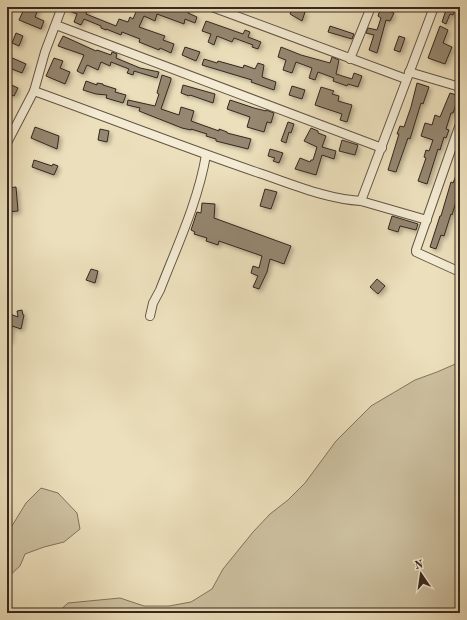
<svg xmlns="http://www.w3.org/2000/svg" width="467" height="620" font-family="'Old Standard TT',serif">
  <defs>
    <filter id="shadow"><feDropShadow dx="2.5" dy="2.5" stdDeviation="2" flood-color="#0004"/></filter>
  </defs>
  <rect width="100%" height="100%" fill="#ece0bc"/>
  <filter id="stains"><feTurbulence type="fractalNoise" baseFrequency=".005" numOctaves="4"/><feColorMatrix values="0 0 0 0 .2 0 0 0 0 .09 0 0 0 0 .02 0 0 0 .5 -.17"/></filter>
  <radialGradient id="worn" r=".72"><stop offset=".6" stop-color="#630" stop-opacity="0"/><stop offset="1" stop-color="#630" stop-opacity=".3"/></radialGradient>
  <g fill="#cdc1a1" stroke="#827460">
    <polygon points="460,362 460,613 57,613 68,603 120,598 144,606 169,606 191,602 212,589 223,569 253,532 270,514 288,500 305,483 336,441 371,406 415,380 437,372"/>
    <polygon points="41,488 58,493 77,513 80,529 64,542 44,547 25,554 20,566 7,578 7,534 26,503"/>
  </g>
  <g fill="#958771" stroke="#36271f" filter="url(#shadow)">
    <polygon points="25,7 39,7 35,17 44,21 41,29 19,20"/>
    <polygon points="67,7 89,7 86,14 116,26 119,19 128,22 130,17 133,19 138,7 170,7 178,10 180,7 189,11 188,13 197,17 195,23 185,19 184,24 157,14 155,21 144,16 139,27 165,36 163,40 174,44 171,53 160,48 159,50 139,42 140,39 122,32 121,35 106,29 106,30 101,28 101,26 84,19 81,25 74,22 77,14 67,10"/>
    <polygon points="293,7 305,12 302,21 290,14"/>
    <polygon points="381,7 388,7 386,10 394,13 390,21 386,20 377,53 369,50 374,35 366,33 368,28 377,30 381,18 378,16"/>
    <polygon points="447,7 457,7 453,15 450,14 446,24 442,22"/>
    <polygon points="206,21 243,34 245,30 250,32 248,37 261,42 258,49 252,47 253,45 234,38 232,42 217,36 214,45 208,42 211,34 202,31"/>
    <polygon points="330,26 354,34 352,39 328,32"/>
    <polygon points="440,26 448,30 443,43 452,47 445,64 428,58"/>
    <polygon points="16,33 23,36 19,46 12,43"/>
    <polygon points="63,36 96,51 97,50 111,55 112,52 117,54 116,58 140,68 159,72 157,78 134,71 133,75 127,73 129,69 111,62 110,66 101,62 98,70 87,65 83,74 77,71 84,55 58,46"/>
    <polygon points="399,36 405,38 400,52 394,50"/>
    <polygon points="185,47 200,52 196,61 182,55"/>
    <polygon points="281,47 301,55 330,63 332,57 339,60 336,74 352,79 354,73 362,76 358,87 348,84 347,86 333,81 334,78 318,72 315,80 309,78 312,68 296,62 292,73 283,70 286,60 278,57"/>
    <polygon points="10,57 26,64 22,73 7,67"/>
    <polygon points="54,58 63,61 60,68 70,72 65,84 46,76"/>
    <polygon points="204,59 217,63 218,61 243,68 244,65 255,69 258,63 264,65 262,77 276,82 274,90 251,82 252,80 202,65"/>
    <polygon points="162,75 171,78 171,80 161,109 179,115 181,107 194,111 191,121 219,131 219,129 227,132 227,133 251,139 248,149 216,141 216,139 206,136 207,134 191,129 191,130 182,128 139,111 140,108 127,105 128,100 155,106 159,94 157,93"/>
    <polygon points="86,81 97,85 97,83 103,84 103,85 116,89 115,92 126,95 123,103 106,98 107,95 96,94 83,90"/>
    <polygon points="7,83 18,88 14,96 7,93"/>
    <polygon points="417,83 429,87 423,104 421,103 410,139 408,138 396,172 388,170 399,134 397,134 400,126 404,127 411,107"/>
    <polygon points="183,85 215,94 213,103 190,95 189,96 181,93"/>
    <polygon points="292,86 305,90 302,99 289,95"/>
    <polygon points="321,87 334,91 332,94 339,96 338,101 352,105 347,122 340,120 342,114 315,105"/>
    <polygon points="450,93 459,96 453,113 451,113 446,129 449,130 446,138 444,137 440,150 438,149 427,184 418,181 426,158 424,157 426,150 429,151 433,140 421,136 425,123 432,125 435,115 440,117"/>
    <polygon points="230,100 254,108 266,111 266,110 274,113 271,123 267,122 264,132 247,127 250,117 227,109"/>
    <polygon points="288,122 294,124 291,133 289,132 286,143 281,141"/>
    <polygon points="35,127 59,136 57,149 31,138"/>
    <polygon points="311,128 318,131 318,133 326,136 322,147 336,151 334,159 322,155 316,175 295,169 300,158 310,162 311,160 313,160 317,147 304,141"/>
    <polygon points="100,129 109,131 107,142 98,140"/>
    <polygon points="342,140 358,145 355,155 339,151"/>
    <polygon points="270,149 283,153 279,163 273,161 275,158 268,156"/>
    <polygon points="34,160 52,166 53,164 58,166 54,175 32,167"/>
    <polygon points="460,166 460,188 452,215 451,214 444,236 441,235 436,249 430,247 440,216 441,216 451,182 453,183"/>
    <polygon points="16,187 18,211 7,212 7,204 9,204 8,188"/>
    <polygon points="265,189 277,192 271,209 260,206"/>
    <polygon points="202,203 215,204 214,218 291,246 284,264 270,259 267,272 259,289 253,287 258,276 251,273 253,266 259,268 262,256 219,241 218,245 206,241 207,238 194,234 195,232 191,230 197,212 201,213"/>
    <polygon points="392,216 418,224 416,230 400,226 398,232 388,229"/>
    <polygon points="91,269 98,271 95,283 86,280"/>
    <polygon points="377,279 385,286 378,294 370,287"/>
    <polygon points="22,310 23,315 24,315 21,329 12,326 10,341 7,341 7,323 10,314 18,317 17,311"/>
  </g>
  <g fill="none" stroke-linecap="round" stroke-linejoin="round">
    <g stroke="#645546" stroke-width="10">
      <g id="street">
        <polyline points="212,7 406,79"/>
        <polyline points="56,25 382,148"/>
        <polyline points="350,59 371,7"/>
        <polyline points="409,72 460,87"/>
        <path d="M34,91C109,118 183,147 259,173C292,184 326,199 361,201L427,220"/>
        <polyline points="460,124 416,250 416,252 460,272"/>
        <polyline points="7,143 34,91 45,52 62,7"/>
        <polyline points="361,201 434,7"/>
        <path d="M150,316L153,303L160,290C177,246 198,202 206,155"/>
      </g>
    </g>
    <use href="#street" stroke="#f3ebd3" stroke-width="8"/>
  </g>
  <rect width="467" height="620" fill="none" stroke="#ece0bc" stroke-width="24"/>
  <rect x="8" y="8" width="451" height="604" fill="none" stroke="#36271f" stroke-width="2"/>
  <rect x="12" y="12" width="443" height="596" fill="none" stroke="#36271f"/>
  <g transform="translate(421 574) rotate(347)" stroke="#f3ebd3" stroke-width="3" paint-order="stroke">
  <path d="M0-3L7 15L0 10L-7 15Z" fill="#36271f"/>
  <text y="-6" font-size="11" font-weight="bold" text-anchor="middle" fill="#36271f">N</text>
  </g>
  <rect width="100%" height="100%" filter="url(#stains)"/>
  <rect width="100%" height="100%" fill="url(#worn)"/>
</svg>
